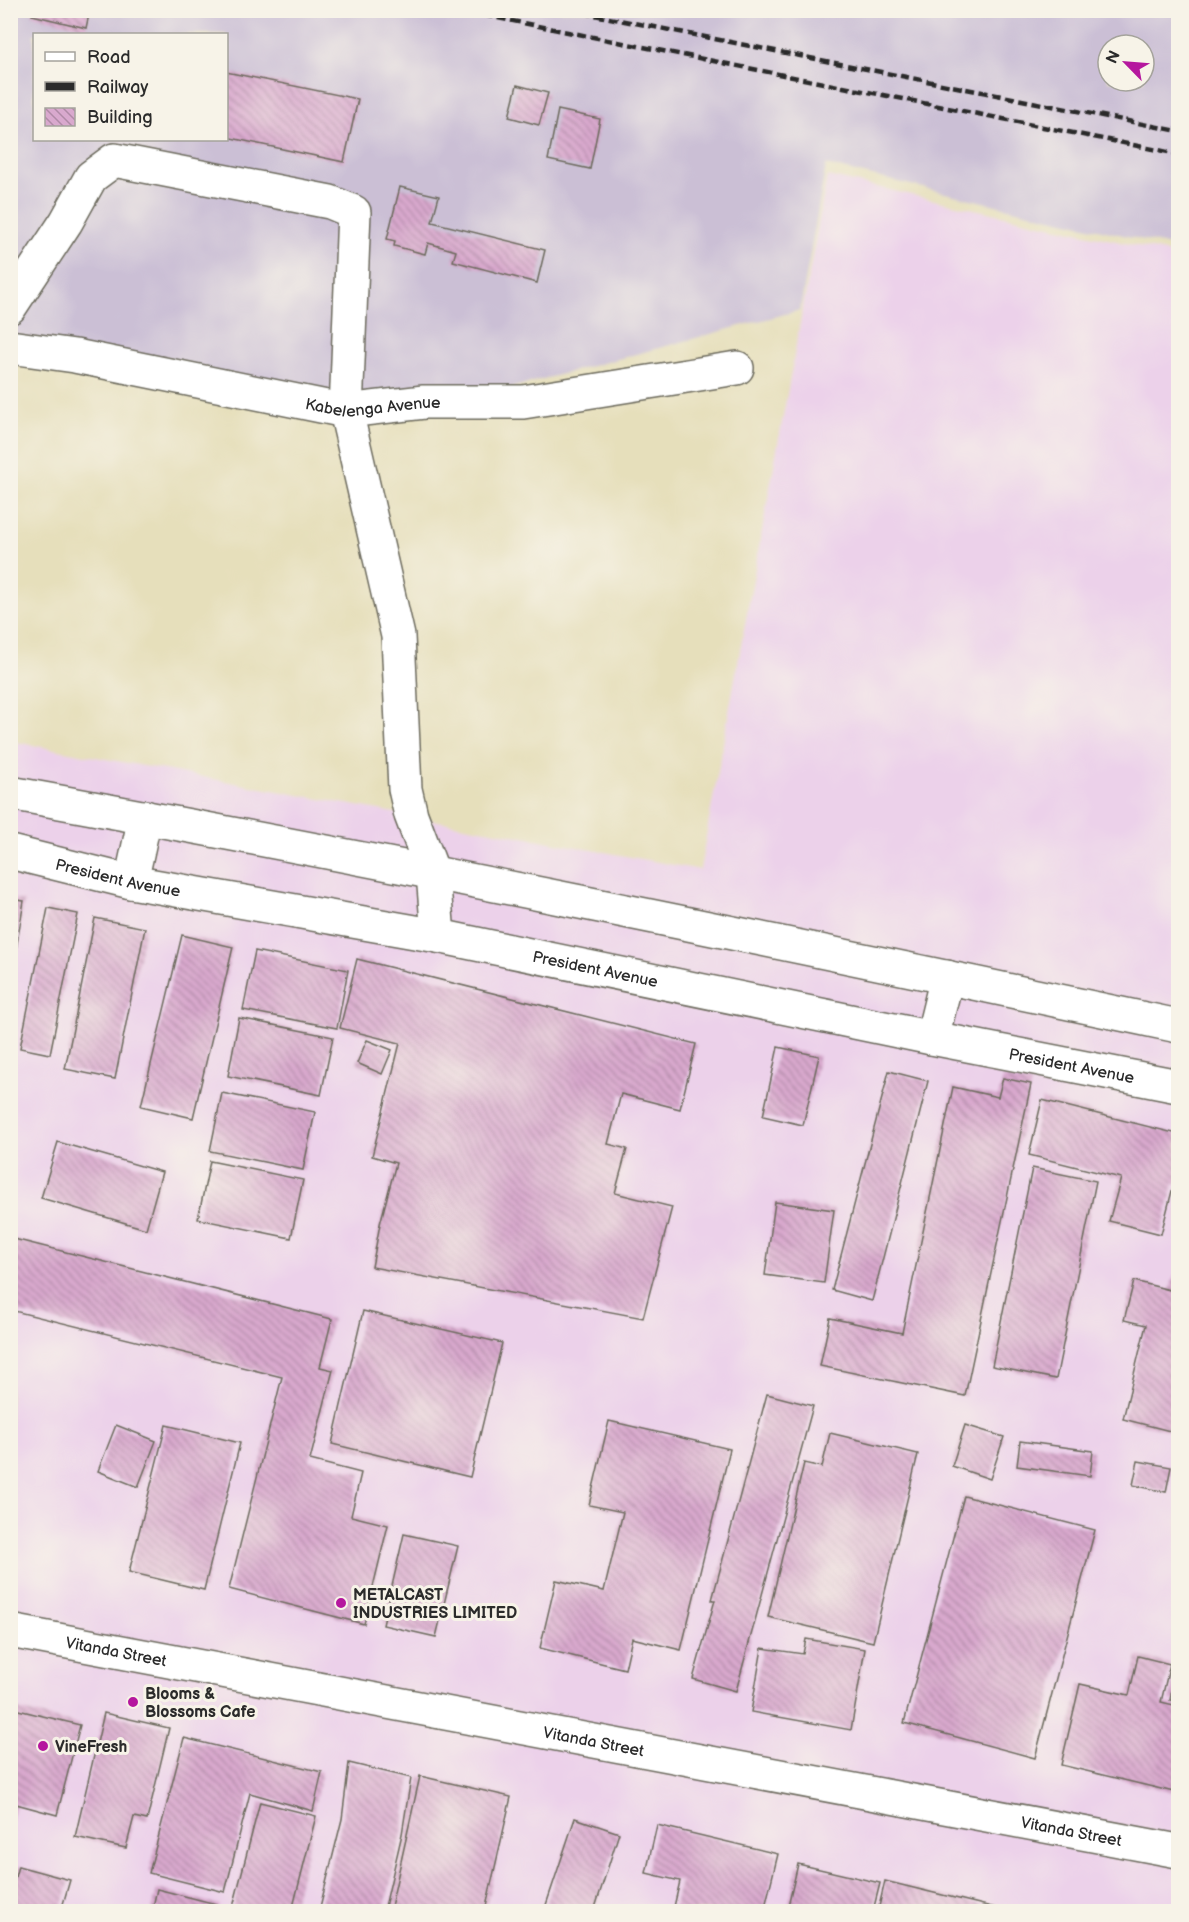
<svg xmlns="http://www.w3.org/2000/svg" width="1189" height="1922" font-family="'Balsamiq Sans',sans-serif">
  <defs>
    <pattern id="building-back-hatch" width="6" height="6" patternUnits="userSpaceOnUse" patternTransform="scale(1.5)"><rect width="6" height="6" fill="#d9a9ce"/><path d="M-1 5l2 2M0 0l6 6M5-1l2 2" fill="none" stroke="#b08aa7"/></pattern>
  </defs>
  <rect width="100%" height="100%" fill="#f7f3e8"/>
  <filter id="ink" filterUnits="userSpaceOnUse"><feTurbulence type="fractalNoise" baseFrequency=".0167" numOctaves="2"/><feDisplacementMap in="SourceGraphic" scale="12" xChannelSelector="R" yChannelSelector="G"/><feConvolveMatrix kernelMatrix="1 2 1 2 8 2 1 2 1" color-interpolation-filters="sRGB"/></filter>
  <filter id="wash" filterUnits="userSpaceOnUse"><feTurbulence type="fractalNoise" baseFrequency=".008" numOctaves="4" result="noise"/><feDisplacementMap in="SourceGraphic" scale="24" xChannelSelector="R" yChannelSelector="G"/><feGaussianBlur stdDeviation="1.35" result="paint"/><feColorMatrix in="noise" values="0 0 0 0 0 0 0 0 0 0 0 0 0 0 0 0 0 1.4 0 .05"/><feComposite in="paint" operator="in"/></filter>
  <g filter="url(#wash)">
    <rect width="100%" height="100%" fill="#e6dfbb"/>
    <polygon fill="#ecd1ea" points="827,176 1178,255 1178,1911 11,1911 10,741 700,870"/>
    <path fill="#cbbfd5" fill-rule="evenodd" d="M10,11H1178V248L826,165L800,310L392,420L11,354ZM34,34H226V140H34ZM1108,45H1144V81H1108Z"/>
    <g id="blocks">
      <g fill="url(#building-back-hatch)">
        <polygon points="34,10 90,10 86,28 32,15"/>
        <polygon points="226,72 358,99 344,162 226,137"/>
        <polygon points="517,85 548,93 539,125 509,117"/>
        <polygon points="558,110 600,119 590,169 548,160"/>
        <polygon points="400,187 439,196 432,222 545,250 537,283 453,261 456,251 428,243 425,254 394,246 395,241 387,239"/>
        <polygon points="10,899 24,901 12,974 10,974"/>
        <polygon points="48,908 78,914 50,1054 20,1048"/>
        <polygon points="95,918 145,928 115,1079 65,1069"/>
        <polygon points="182,935 233,947 193,1118 141,1106"/>
        <polygon points="255,951 348,970 337,1028 243,1010"/>
        <polygon points="357,959 696,1044 680,1109 621,1094 608,1144 627,1149 615,1193 672,1207 643,1318 372,1267 380,1224 396,1163 372,1156 400,1043 340,1028"/>
        <polygon points="239,1018 333,1037 321,1095 228,1076"/>
        <polygon points="367,1040 392,1050 382,1074 357,1063"/>
        <polygon points="778,1047 819,1056 803,1125 763,1116"/>
        <polygon points="889,1071 928,1081 872,1301 832,1290"/>
        <polygon points="1003,1078 1031,1084 965,1396 820,1366 830,1318 902,1333 953,1087 998,1097"/>
        <polygon points="222,1093 315,1112 303,1170 210,1151"/>
        <polygon points="1042,1100 1178,1134 1178,1184 1174,1183 1161,1234 1109,1221 1121,1178 1029,1155"/>
        <polygon points="58,1142 162,1172 146,1229 41,1198"/>
        <polygon points="210,1161 303,1180 291,1238 198,1219"/>
        <polygon points="1032,1168 1096,1181 1056,1379 992,1366"/>
        <polygon points="775,1202 834,1210 824,1283 765,1275"/>
        <polygon points="10,1238 332,1319 320,1367 333,1370 310,1460 361,1473 351,1516 388,1525 364,1624 229,1589 282,1377 10,1310"/>
        <polygon points="1174,1275 1178,1276 1178,1433 1123,1419 1146,1325 1124,1320 1134,1281 1170,1290"/>
        <polygon points="363,1311 502,1343 470,1477 332,1444"/>
        <polygon points="767,1394 813,1406 736,1691 693,1679 715,1600 712,1600"/>
        <polygon points="609,1421 730,1449 681,1650 632,1638 625,1669 540,1648 556,1580 604,1591 623,1512 589,1505"/>
        <polygon points="116,1425 156,1441 138,1487 98,1471"/>
        <polygon points="166,1425 240,1443 204,1590 129,1572"/>
        <polygon points="965,1425 1004,1437 990,1479 952,1466"/>
        <polygon points="830,1433 918,1454 873,1642 768,1617 804,1463 822,1467"/>
        <polygon points="1020,1441 1093,1451 1090,1476 1017,1466"/>
        <polygon points="1138,1461 1171,1467 1166,1492 1133,1485"/>
        <polygon points="964,1496 1095,1530 1035,1758 904,1723"/>
        <polygon points="404,1534 458,1546 436,1637 383,1625"/>
        <polygon points="806,1639 865,1649 851,1730 751,1712 762,1648 803,1654"/>
        <polygon points="1138,1656 1170,1664 1161,1702 1178,1706 1178,1793 1061,1765 1080,1684 1129,1695"/>
        <polygon points="1177,1661 1178,1661 1178,1701 1170,1700"/>
        <polygon points="10,1708 80,1725 57,1815 16,1804 12,1819 10,1818"/>
        <polygon points="104,1713 169,1728 147,1820 134,1817 126,1848 75,1837"/>
        <polygon points="184,1738 322,1772 313,1811 250,1793 225,1892 149,1873"/>
        <polygon points="349,1763 411,1778 402,1834 384,1911 319,1911 342,1819"/>
        <polygon points="420,1776 511,1797 485,1911 390,1911"/>
        <polygon points="260,1802 316,1816 292,1911 232,1911"/>
        <polygon points="575,1818 619,1833 594,1911 544,1911"/>
        <polygon points="657,1825 778,1854 764,1911 673,1911 680,1881 646,1873"/>
        <polygon points="798,1864 880,1883 873,1911 787,1911"/>
        <polygon points="18,1866 70,1880 61,1911 10,1911 10,1895"/>
        <polygon points="885,1881 1008,1911 878,1911"/>
        <polygon points="157,1889 220,1905 218,1911 152,1911"/>
      </g>
    </g>
  </g>
  <g filter="url(#ink)">
    <use href="#blocks" fill-opacity="0" stroke="#6c6a5d" stroke-width="1.5"/>
    <g fill="none" stroke-linecap="round" stroke-linejoin="round">
      <g stroke="#6c6a5d" stroke-width="36">
        <g id="minor">
          <polyline points="10,307 66,222 91,177 114,160 330,202 354,212 346,411 398,636 405,789 411,815 433,873 438,936"/>
          <path id="s1" d="M10,347L75,356L346,411L424,402H523L737,368"/>
          <path d="M10,793C401,863 790,944 1178,1026"/>
          <path id="s2" d="M10,852L131,882L438,936L932,1038L1178,1086"/>
          <polyline points="131,882 145,817"/>
          <polyline points="932,1038 947,977"/>
          <path id="s3" d="M10,1631L1178,1851"/>
        </g>
      </g>
      <use href="#minor" stroke="#fff" stroke-width="33"/>
      <g stroke="#2b2b2b" stroke-width="4.5" stroke-dasharray="9 4.5" stroke-linecap="butt">
        <polyline points="458,10 1178,154"/>
        <polyline points="569,10 1178,131"/>
      </g>
    </g>
  </g>
  <g fill="#b5179e" stroke="#f7f3e8" stroke-width="2">
    <circle cx="341" cy="1603" r="6"/>
    <circle cx="133" cy="1702" r="6"/>
    <circle cx="43" cy="1746" r="6"/>
  </g>
  <g text-anchor="middle" stroke-width="6" stroke-linejoin="round" paint-order="stroke">
    <g font-size="16" fill="#2b2b2b" stroke="#f7f3e8">
      <text dy="6" stroke="none"><textPath href="#s1" startOffset="369">Kabelenga Avenue</textPath></text>
      <text dy="6" stroke="none"><textPath href="#s2" startOffset="111">President Avenue</textPath></text>
      <text dy="6" stroke="none"><textPath href="#s2" startOffset="597">President Avenue</textPath></text>
      <text dy="6" stroke="none"><textPath href="#s2" startOffset="1083">President Avenue</textPath></text>
      <text dy="6" stroke="none"><textPath href="#s3" startOffset="108">Vitanda Street</textPath></text>
      <text dy="6" stroke="none"><textPath href="#s3" startOffset="594">Vitanda Street</textPath></text>
      <text dy="6" stroke="none"><textPath href="#s3" startOffset="1080">Vitanda Street</textPath></text>
    </g>
    <g font-size="16" font-weight="bold" fill="#2b2b2b" stroke="#f7f3e8" text-anchor="start">
      <text x="353" y="1600">METALCAST<tspan x="353" dy="18">INDUSTRIES LIMITED</tspan></text>
      <text x="145" y="1699">Blooms &amp;<tspan x="145" dy="18">Blossoms Cafe</tspan></text>
      <text x="55" y="1752">VineFresh</text>
    </g>
  </g>
  <rect width="1189" height="1922" fill="none" stroke="#f7f3e8" stroke-width="36"/>
  <rect x="33" y="33" width="195" height="108" fill="#f7f3e8" stroke="#a5a39c" stroke-width="1.5"/>
  <rect x="45" y="52" width="30" height="9" fill="#ffffff" stroke="#a5a39c" stroke-width="1.5"/>
  <text x="87" y="63" font-size="18" fill="#2b2b2b">Road</text>
  <rect x="45" y="82" width="30" height="9" fill="#2b2b2b" stroke="#a5a39c" stroke-width="1.5"/>
  <text x="87" y="93" font-size="18" fill="#2b2b2b">Railway</text>
  <rect x="45" y="108" width="30" height="18" fill="url(#building-back-hatch)" stroke="#a5a39c" stroke-width="1.5"/>
  <text x="87" y="123" font-size="18" fill="#2b2b2b">Building</text>
  <g transform="translate(1126 63) rotate(295)"><circle r="28" fill="#f7f3e8" stroke="#a5a39c" stroke-width="1.5"/>
  <path d="M0-4.5L10 22L0 15L-10 22Z" fill="#b5179e"/>
  <text y="-9" font-size="16" font-weight="bold" text-anchor="middle" fill="#2b2b2b">N</text>
  </g>
</svg>
